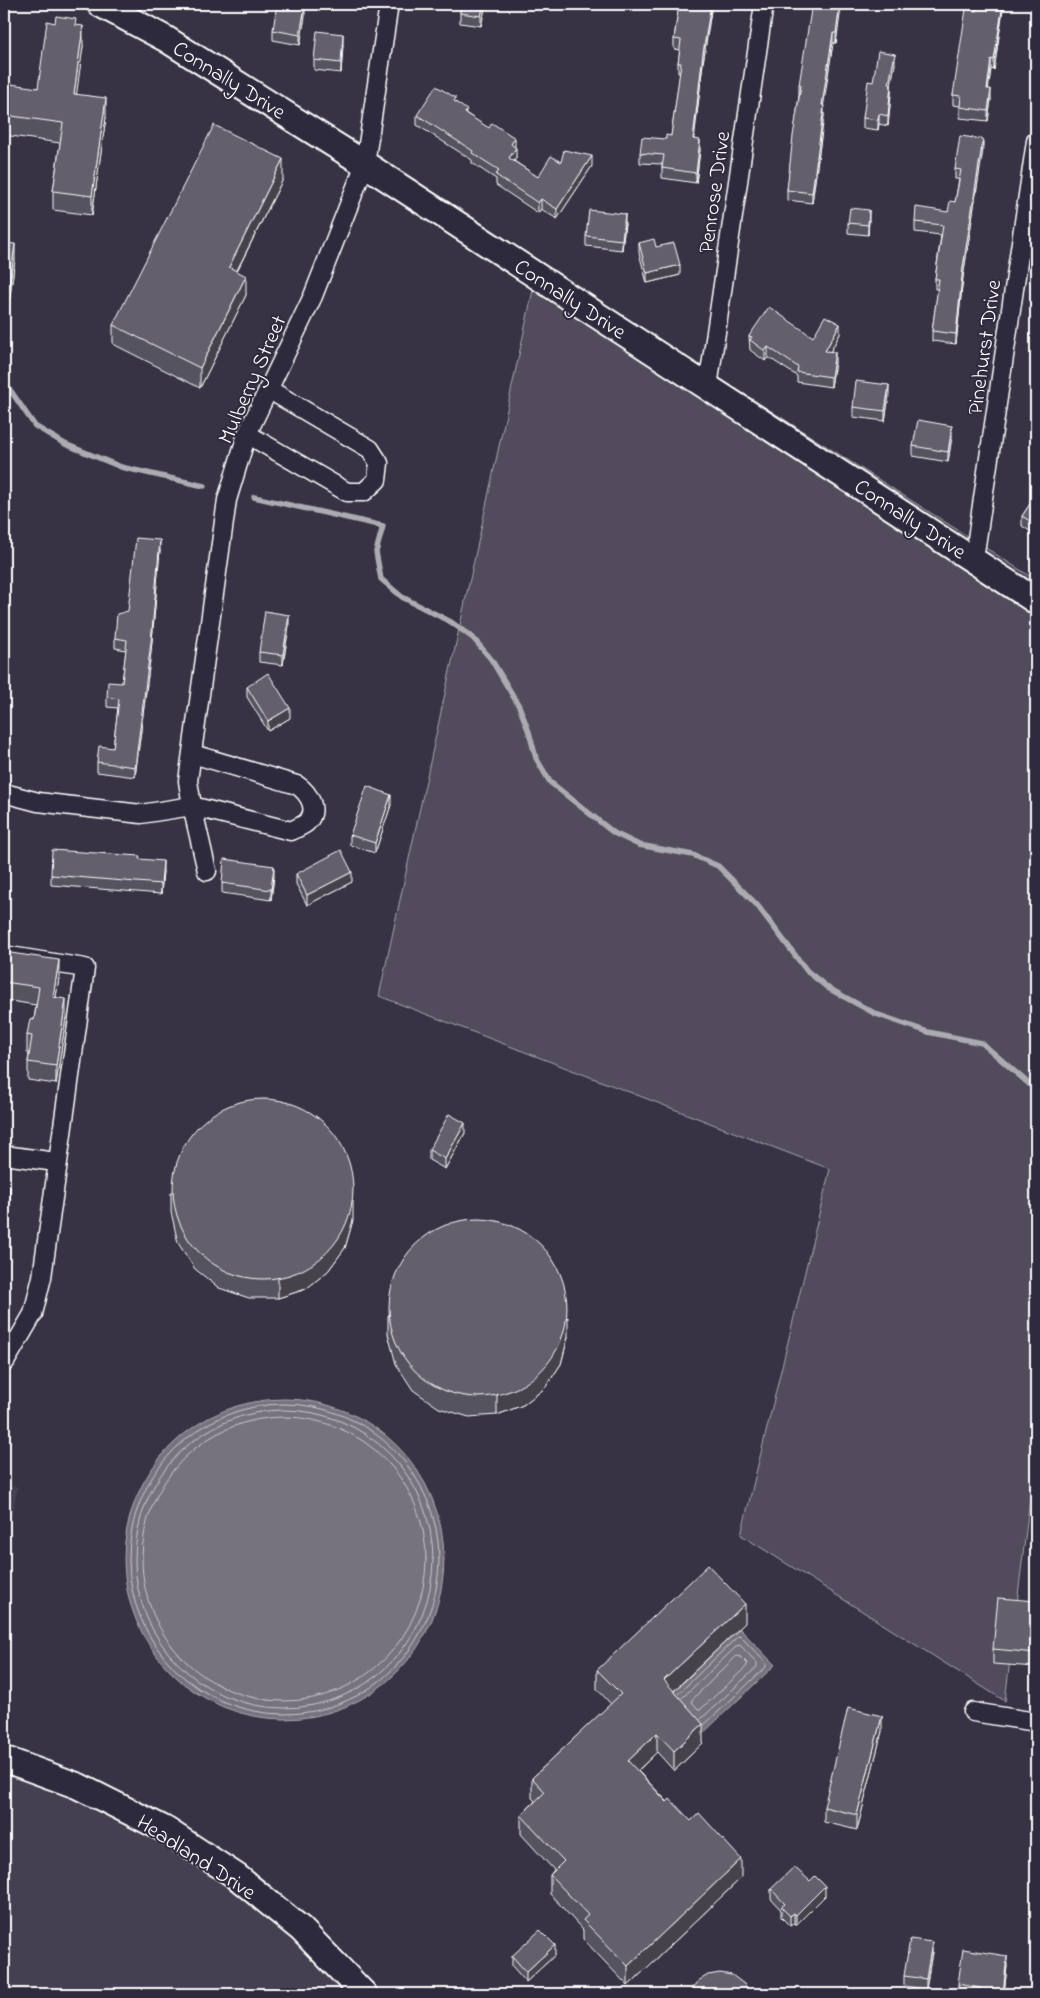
<svg xmlns="http://www.w3.org/2000/svg" width="1040" height="1998" font-family="'Indie Flower',sans-serif">
  <rect width="100%" height="100%" fill="#373345"/>
  <filter id="ink" filterUnits="userSpaceOnUse"><feTurbulence type="fractalNoise" baseFrequency=".02" numOctaves="2"/><feDisplacementMap in="SourceGraphic" scale="10" xChannelSelector="R" yChannelSelector="G"/><feConvolveMatrix kernelMatrix="1 2 1 2 8 2 1 2 1" color-interpolation-filters="sRGB"/></filter>
  <g filter="url(#ink)">
    <g fill="#444051">
      <polygon points="4,1485 18,1487 4,1553"/>
      <polygon points="4,1761 143,1810 372,1994 4,1994"/>
    </g>
    <polygon fill="#514c5c" stroke="#a8a6ae" points="539,263 1036,580 1036,1449 1005,1701 741,1535 830,1169 379,996"/>
    <g fill="#76737f" stroke="#adabb2">
      <circle cx="284" cy="1559" r="160"/>
      <polygon points="739,1628 775,1665 698,1738 664,1700"/>
    </g>
    <g fill="none" stroke-linecap="round" stroke-linejoin="round">
      <g stroke="#c8c7cc" stroke-width="1">
        <circle cx="284" cy="1559" r="155"/>
        <circle cx="284" cy="1559" r="149"/>
        <circle cx="284" cy="1559" r="142"/>
        <polygon points="737,1656 741,1657 747,1663 747,1666 701,1709 698,1709 692,1702 692,1700"/>
        <polyline points="678,1694 738,1636 741,1637 766,1663 766,1667 704,1725"/>
        <polyline points="682,1698 738,1645 741,1646 757,1663 757,1667 701,1719"/>
      </g>
      <g stroke="#adabb2" stroke-width="5.5">
        <polyline points="4,381 35,426 65,444 121,467 204,486"/>
        <polyline points="254,497 383,526 376,552 381,579 402,597 451,622 473,638 491,659 519,706 529,732 536,758 550,782 614,833 639,845 693,855 718,866 757,905 807,971 828,988 876,1014 928,1032 982,1043 1036,1090"/>
      </g>
      <g stroke="#fff" stroke-width="21">
        <g id="street">
          <polyline points="708,387 764,4"/>
          <polyline points="247,434 347,492 364,492 377,480 379,463 370,449 268,389"/>
          <polyline points="974,559 1036,141"/>
          <path d="M4,793L38,802L141,814L192,806L291,831C295,829 302,826 306,823C320,811 309,793 297,785L193,754"/>
          <polyline points="207,871 192,806 188,781 227,500 247,434 313,296 365,164 389,4"/>
          <polyline points="4,955 85,968 42,1277 33,1314 5,1362"/>
          <polyline points="4,1155 56,1162"/>
          <polyline points="973,1712 1036,1722"/>
        </g>
      </g>
      <g stroke="#fff" stroke-width="29">
        <g id="secondary">
          <polyline points="100,4 166,39 365,164 1036,601"/>
          <polyline points="4,1759 78,1786 166,1830 236,1876 301,1929 364,1994"/>
        </g>
      </g>
      <use href="#street" stroke="#2f2a3d" stroke-width="18"/>
      <use href="#secondary" stroke="#2f2a3d" stroke-width="25"/>
    </g>
    <g fill="#55525e" stroke="#fff">
      <polygon points="461,4 486,4 481,26 460,23 460,13"/>
      <polygon points="679,4 712,4 703,63 694,139 700,150 696,183 662,178 662,164 640,163 640,153 671,136 680,73 678,73 678,63 680,50 674,49 674,39"/>
      <polygon points="841,4 836,43 833,43 823,106 824,116 812,203 787,200 787,190 799,95 799,85"/>
      <polygon points="977,4 1006,4 1005,9 1003,9 994,70 991,69 988,89 991,99 988,121 960,118 960,106 953,105 953,95 976,11"/>
      <polygon points="305,16 300,45 273,40 273,30"/>
      <polygon points="76,26 83,46 76,94 106,117 92,215 53,210 53,191 60,143 4,135 4,86 38,88"/>
      <polygon points="343,44 341,73 314,70 314,60"/>
      <polygon points="895,64 891,84 891,94 888,126 879,124 878,130 863,128 863,118 873,82"/>
      <polygon points="456,102 467,114 515,147 516,158 514,161 538,177 561,162 592,166 557,219 541,209 538,213 496,185 496,179 472,163 472,160 417,125 417,115"/>
      <polygon points="983,149 963,277 956,344 932,341 932,331 938,289 935,289 935,279 941,235 915,232 915,222 948,212 955,202 959,179 955,179 955,169"/>
      <polygon points="283,179 237,271 246,295 200,388 113,344 113,325"/>
      <polygon points="869,220 868,235 848,233 848,223"/>
      <polygon points="625,224 622,250 586,246 586,236"/>
      <polygon points="4,243 15,259 7,318 4,318"/>
      <polygon points="639,243 656,247 680,275 647,283 639,253"/>
      <polygon points="840,334 830,352 835,362 831,387 797,382 797,376 768,357 765,361 750,350 749,336 813,337"/>
      <polygon points="889,395 885,421 853,417 853,407"/>
      <polygon points="952,436 948,462 913,456 913,446"/>
      <polygon points="1036,455 1036,474 1035,474 1035,464"/>
      <polygon points="1036,495 1036,535 1022,526 1022,516"/>
      <polygon points="160,550 151,652 135,777 97,772 97,762 113,748 118,708 107,707 107,697 122,683 126,650 115,648 115,638"/>
      <polygon points="289,625 283,665 259,662 259,652"/>
      <polygon points="247,687 290,718 268,731 247,697"/>
      <polygon points="391,805 375,853 350,845 350,835"/>
      <polygon points="163,871 161,894 51,885 51,875"/>
      <polygon points="296,874 352,882 307,905 296,884"/>
      <polygon points="274,876 271,900 222,893 222,883"/>
      <polygon points="4,952 59,978 56,997 66,1017 56,1084 28,1080 28,1062 29,1053 27,1053 27,1035 34,1020 36,1005 4,1000"/>
      <polygon points="465,1133 445,1169 429,1160 429,1150"/>
      <polygon points="171,1193 353,1220 345,1248 328,1271 306,1289 278,1298 249,1298 219,1288 195,1269 178,1243 171,1212"/>
      <polygon points="388,1315 568,1337 561,1364 545,1388 523,1405 497,1415 469,1417 439,1408 413,1390 396,1364 388,1334"/>
      <polygon points="1036,1601 1036,1667 993,1664 993,1649"/>
      <polygon points="745,1623 674,1691 703,1743 674,1771 657,1752 638,1771 741,1878 628,1986 583,1939 583,1930 550,1894 550,1875 554,1870 521,1834 521,1815 535,1801 532,1798 532,1778 611,1704 597,1689 597,1670"/>
      <polygon points="882,1731 857,1830 824,1822 824,1807"/>
      <polygon points="771,1889 825,1896 796,1925 794,1923 790,1926 781,1917 781,1910 771,1899"/>
      <polygon points="932,1952 926,1989 904,1986 904,1976"/>
      <polygon points="555,1955 526,1982 512,1966 512,1956"/>
      <polygon points="1007,1966 1004,1994 958,1994 958,1984"/>
    </g>
    <g fill="#45424c" stroke="#fff">
      <polygon points="484,4 486,4 481,26 481,16"/>
      <polygon points="711,4 712,4 703,63 693,149 693,139 703,53"/>
      <polygon points="840,4 841,4 841,8 836,43 836,33"/>
      <polygon points="1003,4 1003,9 994,70 994,60"/>
      <polygon points="305,6 305,16 300,45 300,35"/>
      <polygon points="83,26 83,46 74,113 74,94"/>
      <polygon points="833,33 833,43 822,115 822,105"/>
      <polygon points="343,34 343,44 341,73 341,63"/>
      <polygon points="895,54 895,64 889,94 889,84"/>
      <polygon points="991,59 991,69 987,99 987,89"/>
      <polygon points="891,84 891,94 888,126 888,116"/>
      <polygon points="991,89 991,99 988,121 988,111"/>
      <polygon points="106,98 106,117 92,215 92,196"/>
      <polygon points="824,106 824,116 812,203 812,193"/>
      <polygon points="879,114 879,124 878,130 878,120"/>
      <polygon points="515,138 515,148 511,144"/>
      <polygon points="983,139 983,149 963,277 956,344 956,334 963,267"/>
      <polygon points="700,140 700,150 696,183 696,173"/>
      <polygon points="516,148 516,158 509,168 509,158"/>
      <polygon points="592,156 592,166 557,219 557,209"/>
      <polygon points="283,159 283,179 229,286 229,267"/>
      <polygon points="541,199 541,209 538,213 538,203"/>
      <polygon points="869,210 869,220 868,235 868,225"/>
      <polygon points="625,214 625,224 622,250 622,240"/>
      <polygon points="15,244 15,259 7,318 7,303"/>
      <polygon points="680,265 680,275 647,283 647,273"/>
      <polygon points="246,276 246,295 200,388 200,368"/>
      <polygon points="840,324 840,334 825,361 825,351"/>
      <polygon points="768,347 768,357 765,361 765,351"/>
      <polygon points="835,352 835,362 831,387 831,377"/>
      <polygon points="889,385 889,395 885,421 885,411"/>
      <polygon points="952,426 952,436 948,462 948,452"/>
      <polygon points="160,540 160,550 151,652 135,777 135,767"/>
      <polygon points="289,615 289,625 283,665 283,655"/>
      <polygon points="290,708 290,718 268,731 268,721"/>
      <polygon points="391,795 391,805 375,853 375,843"/>
      <polygon points="163,861 163,871 161,894 161,884"/>
      <polygon points="274,866 274,876 271,900 271,890"/>
      <polygon points="352,872 352,882 307,905 307,895"/>
      <polygon points="59,960 59,978 53,1015 53,997"/>
      <polygon points="66,999 66,1017 56,1084 56,1066"/>
      <polygon points="465,1123 465,1133 445,1169 445,1159"/>
      <polygon points="10,1187 10,1202 4,1252 4,1237"/>
      <polygon points="353,1201 353,1220 345,1248 328,1271 306,1289 278,1298 278,1278"/>
      <polygon points="568,1317 568,1337 561,1364 545,1388 523,1405 497,1415 497,1396"/>
      <polygon points="745,1604 745,1623 664,1700 664,1680"/>
      <polygon points="882,1716 882,1731 857,1830 857,1815"/>
      <polygon points="703,1724 703,1743 674,1771 674,1751"/>
      <polygon points="657,1733 657,1752 628,1780 628,1761"/>
      <polygon points="741,1859 741,1878 628,1986 628,1966"/>
      <polygon points="825,1886 825,1896 796,1925 796,1915"/>
      <polygon points="794,1913 794,1923 790,1926 790,1916"/>
      <polygon points="932,1942 932,1952 926,1989 926,1979"/>
      <polygon points="555,1945 555,1955 526,1982 526,1972"/>
      <polygon points="1007,1956 1007,1966 1004,1994 1003,1994"/>
    </g>
    <g fill="#635f6d" stroke="#fff">
      <polygon points="277,4 294,4 305,6 300,35 273,30"/>
      <polygon points="461,4 484,4 481,16 460,13"/>
      <polygon points="679,4 711,4 703,53 693,139 700,140 696,173 662,168 664,155 640,153 642,137 666,139 666,135 671,136 681,63 678,63 681,40 674,39"/>
      <polygon points="812,4 840,4 836,33 833,33 822,105 824,106 812,193 787,190 793,136 801,85 799,85"/>
      <polygon points="977,4 1003,4 994,60 991,59 987,89 991,89 988,111 960,107 961,96 953,95 966,9 976,11"/>
      <polygon points="56,16 76,19 75,25 83,26 74,94 106,98 92,196 53,191 63,123 4,115 4,83 38,88 47,21 55,23"/>
      <polygon points="317,31 343,34 341,63 314,60"/>
      <polygon points="878,51 895,54 889,84 891,84 888,116 879,114 878,120 863,118 868,81 873,82"/>
      <polygon points="436,86 456,98 454,101 467,110 465,113 489,128 492,123 515,138 511,144 516,148 509,158 538,177 551,156 561,162 564,150 592,156 557,209 541,199 538,203 496,175 499,170 472,153 473,151 417,115"/>
      <polygon points="214,125 283,159 229,267 246,276 200,368 113,325"/>
      <polygon points="960,136 983,139 963,267 956,334 932,331 939,279 935,279 943,225 915,222 916,207 948,212 950,201 955,202 961,170 955,169"/>
      <polygon points="850,208 869,210 868,225 848,223"/>
      <polygon points="589,210 625,214 622,240 586,236"/>
      <polygon points="654,239 656,247 674,243 680,265 647,273 639,243"/>
      <polygon points="4,243 15,244 7,303 4,303"/>
      <polygon points="769,307 813,337 825,316 840,324 825,351 835,352 831,377 797,372 798,367 768,347 765,351 750,340 752,337 749,336"/>
      <polygon points="856,381 889,385 885,411 853,407"/>
      <polygon points="918,420 952,426 948,452 913,446"/>
      <polygon points="1036,495 1036,525 1022,516"/>
      <polygon points="136,538 160,540 151,642 135,767 97,762 99,746 113,748 119,699 107,697 108,682 122,683 127,640 115,638 117,614 128,611"/>
      <polygon points="265,611 289,615 283,655 259,652"/>
      <polygon points="268,673 290,708 268,721 247,687"/>
      <polygon points="367,786 391,795 375,843 350,835"/>
      <polygon points="52,850 140,856 139,859 163,861 161,884 51,875"/>
      <polygon points="341,850 352,872 307,895 296,874"/>
      <polygon points="224,859 274,866 271,890 222,883"/>
      <polygon points="4,952 59,960 53,997 66,999 56,1066 28,1062 32,1036 27,1035 30,1019 34,1020 39,987 4,982"/>
      <circle cx="263" cy="1189" r="90"/>
      <polygon points="449,1114 465,1123 445,1159 429,1150"/>
      <polygon points="4,1186 10,1187 4,1237"/>
      <circle cx="478" cy="1308" r="89"/>
      <polygon points="708,1565 745,1604 664,1680 703,1724 674,1751 657,1733 628,1761 667,1802 670,1799 691,1821 699,1813 741,1859 628,1966 583,1920 588,1915 550,1875 564,1861 521,1815 545,1792 532,1778 621,1694 597,1670"/>
      <polygon points="998,1598 1036,1601 1036,1653 993,1649"/>
      <polygon points="848,1708 882,1716 857,1815 824,1807"/>
      <polygon points="794,1867 810,1881 815,1876 825,1886 796,1915 794,1913 790,1916 781,1907 785,1904 771,1889"/>
      <polygon points="540,1930 555,1945 526,1972 512,1956"/>
      <polygon points="910,1939 932,1942 926,1979 904,1976"/>
      <polygon points="963,1949 1007,1956 1003,1994 986,1994 987,1993 980,1992 980,1988 958,1984"/>
      <polygon points="720,1973 732,1975 744,1984 750,1994 689,1994 692,1988 698,1981 708,1975"/>
    </g>
  </g>
  <g text-anchor="middle" stroke-width="4" stroke-linejoin="round" paint-order="stroke">
    <g font-size="22" fill="#fff" stroke="#2f2a3d">
      <text transform="translate(230 79) rotate(32)" y="8">Connally Drive</text>
      <text transform="translate(713 192) rotate(-82)" y="8">Penrose Drive</text>
      <text transform="translate(571 298) rotate(33)" y="8">Connally Drive</text>
      <text transform="translate(983 347) rotate(-82)" y="8">Pinehurst Drive</text>
      <text transform="translate(251 379) rotate(-66)" y="8">Mulberry Street</text>
      <text transform="translate(911 518) rotate(33)" y="8">Connally Drive</text>
      <text transform="translate(197 1856) rotate(33)" y="8">Headland Drive</text>
    </g>
  </g>
  <rect width="1040" height="1998" fill="none" stroke="#2f2a3d" stroke-width="20"/>
  <rect x="10" y="10" width="1020" height="1978" fill="none" stroke="#fff" stroke-width="2" filter="url(#ink)"/>
</svg>
